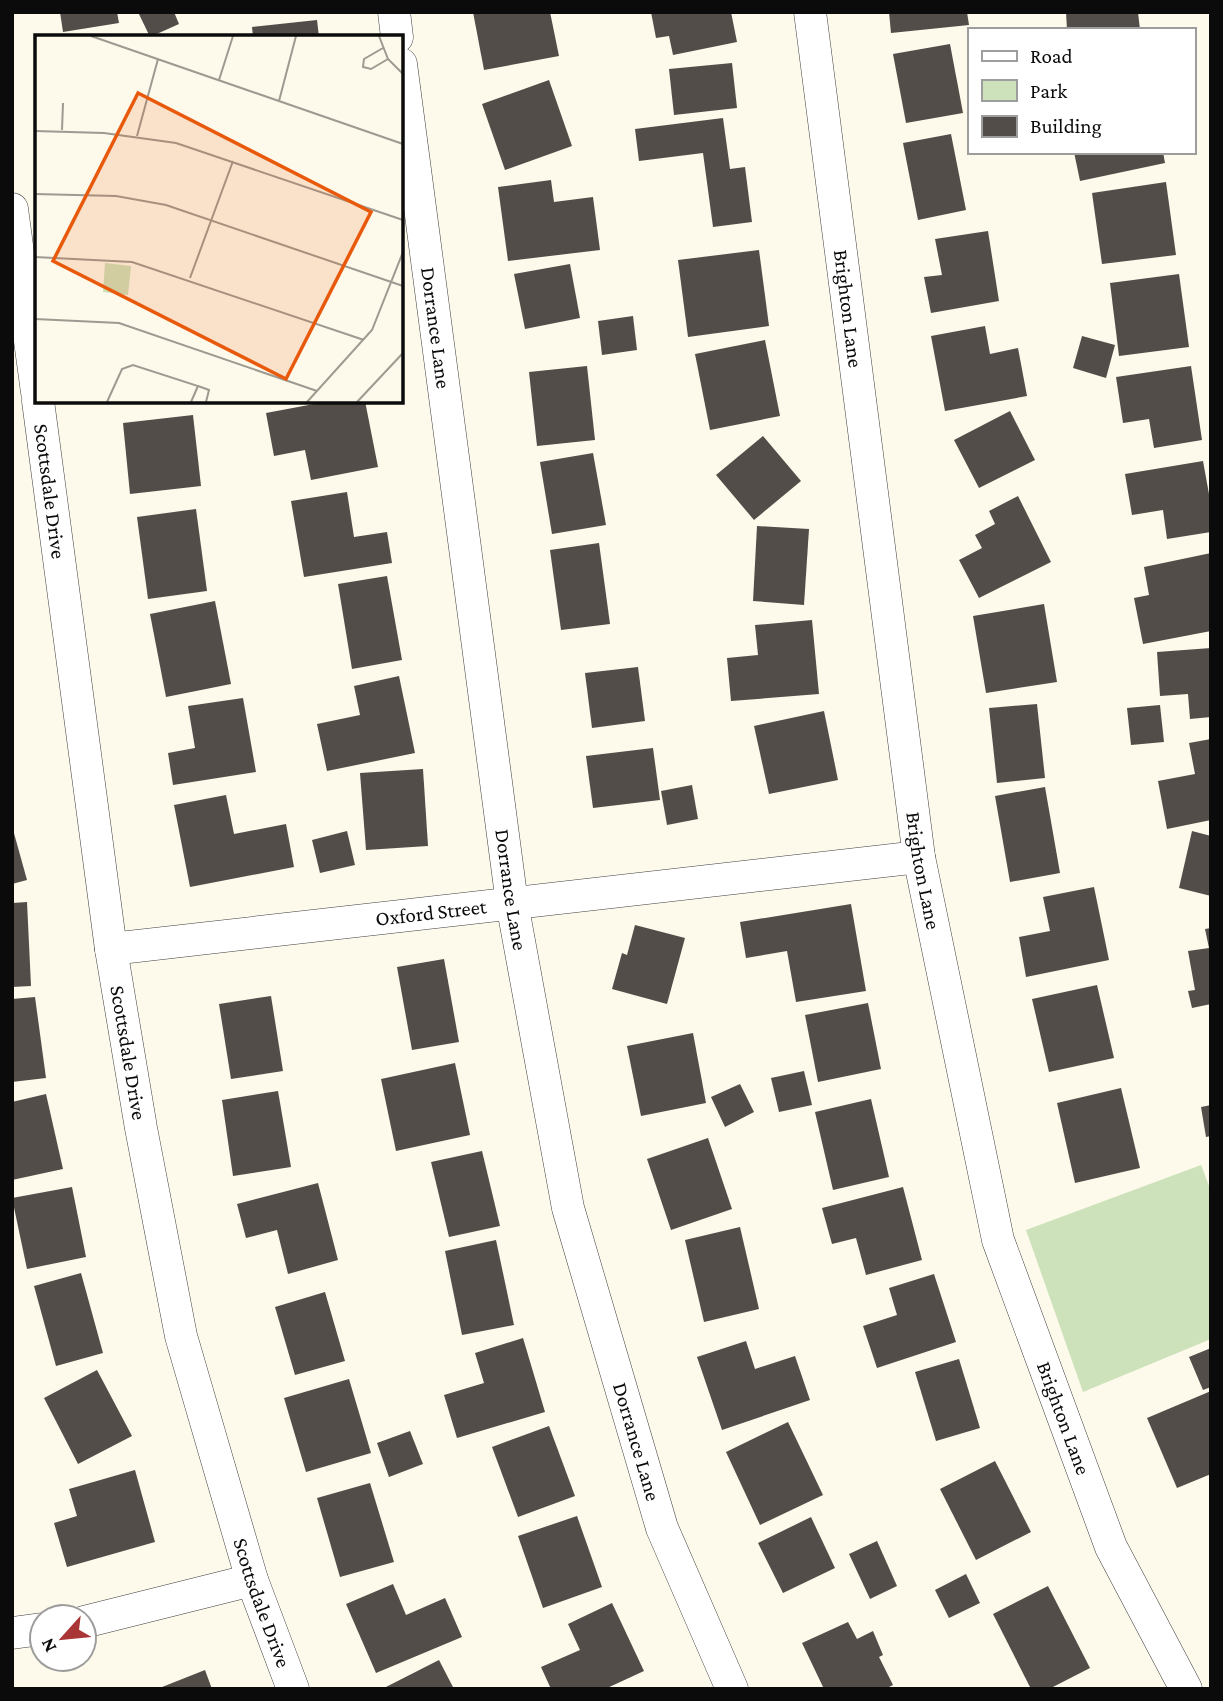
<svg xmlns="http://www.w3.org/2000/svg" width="1223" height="1701" font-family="'Crimson Pro',serif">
  <rect width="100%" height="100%" fill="#fdfaeb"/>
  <polygon fill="#cde2ba" points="1201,1165 1211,1191 1211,1339 1083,1392 1026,1230"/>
  <g fill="#524d49">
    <polygon points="60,12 117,12 119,23 63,32"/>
    <polygon points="138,12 174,12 179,24 150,37"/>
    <polygon points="473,12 550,12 559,56 484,70"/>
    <polygon points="651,12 731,12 737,42 673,55 669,36 656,38"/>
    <polygon points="889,12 967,12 969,25 891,33"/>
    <polygon points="1066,12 1138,12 1140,30 1067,30"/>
    <polygon points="317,20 319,37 253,37 252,27"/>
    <polygon points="950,44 963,113 906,123 893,54"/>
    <polygon points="732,63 737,108 674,115 669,69"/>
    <polygon points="549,80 572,146 505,170 482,104"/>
    <polygon points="723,118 730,169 745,167 752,222 713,227 703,153 639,161 635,129"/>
    <polygon points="951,134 966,210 918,220 903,143"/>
    <polygon points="1074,152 1163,152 1165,163 1080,181"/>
    <polygon points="551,180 554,202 593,197 600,250 508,261 498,187"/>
    <polygon points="1166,182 1176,255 1102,264 1092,193"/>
    <polygon points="988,231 999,301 931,313 924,277 942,275 935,239"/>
    <polygon points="759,250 769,326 688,337 678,260"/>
    <polygon points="570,264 580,318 525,329 514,274"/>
    <polygon points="1179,274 1189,347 1119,356 1110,283"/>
    <polygon points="633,316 637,350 602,355 598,321"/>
    <polygon points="985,326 990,354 1018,348 1027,396 945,411 931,336"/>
    <polygon points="1082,336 1115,345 1106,378 1073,368"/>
    <polygon points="765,340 780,416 710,430 695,354"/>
    <polygon points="587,366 595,440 537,446 529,372"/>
    <polygon points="1191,366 1202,440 1154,448 1149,419 1123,423 1116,377"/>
    <polygon points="330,401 365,401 378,467 311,480 305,450 274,456 266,413"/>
    <polygon points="1010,411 1035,460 979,488 954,440"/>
    <polygon points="193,415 201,486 130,494 123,423"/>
    <polygon points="763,436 801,481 754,520 716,475"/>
    <polygon points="593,453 606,525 552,534 540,462"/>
    <polygon points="1203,461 1211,505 1211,532 1167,539 1163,510 1132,515 1125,474"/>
    <polygon points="347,492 354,537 387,532 392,563 304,577 291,501"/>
    <polygon points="1018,496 1051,562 979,598 959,560 982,548 975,535 995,524 989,511"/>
    <polygon points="196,509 207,591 148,599 137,517"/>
    <polygon points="757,526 809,529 804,605 753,601"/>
    <polygon points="599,543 610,624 561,630 550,550"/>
    <polygon points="1211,553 1211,631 1143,644 1134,598 1149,595 1144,567"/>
    <polygon points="387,576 402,660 352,669 338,584"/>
    <polygon points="215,601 231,684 166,697 150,614"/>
    <polygon points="1044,604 1057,682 986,693 973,616"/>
    <polygon points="812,620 819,694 731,701 727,658 758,655 755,625"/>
    <polygon points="1211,648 1211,717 1190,719 1188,694 1160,696 1157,652"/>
    <polygon points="638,667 645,721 592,728 585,673"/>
    <polygon points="399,676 415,753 327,771 317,724 360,715 354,686"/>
    <polygon points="243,698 256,772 173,785 168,753 195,748 188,706"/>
    <polygon points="1037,704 1045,778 997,783 989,708"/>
    <polygon points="1160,705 1164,742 1131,745 1127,708"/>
    <polygon points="824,711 838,780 769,794 754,726"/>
    <polygon points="1211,739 1211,820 1167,829 1158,781 1195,774 1189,743"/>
    <polygon points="653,748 660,800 593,808 586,756"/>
    <polygon points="423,769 428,846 366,850 360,773"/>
    <polygon points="692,785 698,819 667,825 661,791"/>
    <polygon points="1045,787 1060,873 1010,882 995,796"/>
    <polygon points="226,795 234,834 286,824 294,867 190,887 174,805"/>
    <polygon points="12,826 27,880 12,884"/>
    <polygon points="347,831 355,865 320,873 312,840"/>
    <polygon points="1192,831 1211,836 1211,896 1179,888"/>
    <polygon points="1094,887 1109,960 1026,977 1019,937 1050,931 1043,897"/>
    <polygon points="27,902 31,986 12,987 12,903"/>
    <polygon points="851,904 866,991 796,1002 787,951 746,958 740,922"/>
    <polygon points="635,925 685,938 667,1004 612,989 622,953 627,955"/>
    <polygon points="1211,928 1211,1004 1192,1008 1188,991 1195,990 1188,951 1209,948 1205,929"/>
    <polygon points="444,959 459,1042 412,1050 397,967"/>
    <polygon points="1097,985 1114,1058 1049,1072 1032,999"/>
    <polygon points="271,996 283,1071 231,1079 219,1004"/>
    <polygon points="35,997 46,1078 12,1082 12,999"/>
    <polygon points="868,1003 881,1069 818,1082 805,1015"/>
    <polygon points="693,1033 706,1103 641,1116 627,1046"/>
    <polygon points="455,1063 470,1135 396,1151 381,1079"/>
    <polygon points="804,1071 812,1105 779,1112 771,1078"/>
    <polygon points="740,1084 754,1112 725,1127 711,1097"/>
    <polygon points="1121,1088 1140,1168 1075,1183 1057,1103"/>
    <polygon points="278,1091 291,1167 233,1176 222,1100"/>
    <polygon points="46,1094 63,1169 12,1180 12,1102"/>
    <polygon points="871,1099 889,1177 833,1190 815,1112"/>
    <polygon points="1211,1105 1211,1136 1206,1137 1201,1107"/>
    <polygon points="708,1138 732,1209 671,1230 647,1159"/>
    <polygon points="482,1151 500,1226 449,1237 431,1162"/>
    <polygon points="318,1183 338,1260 288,1274 277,1230 246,1238 237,1204"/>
    <polygon points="72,1187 86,1257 27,1269 12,1198"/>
    <polygon points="903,1187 922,1260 866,1275 856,1238 832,1244 822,1208"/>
    <polygon points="740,1227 759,1309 704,1322 685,1240"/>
    <polygon points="496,1240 514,1325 462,1335 445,1251"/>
    <polygon points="81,1273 103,1353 56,1366 34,1286"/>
    <polygon points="934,1274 956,1342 877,1368 863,1326 897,1315 889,1288"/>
    <polygon points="325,1292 345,1361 295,1375 275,1307"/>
    <polygon points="523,1338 545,1412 457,1438 444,1395 484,1383 475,1353"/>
    <polygon points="746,1341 755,1369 795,1356 810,1400 722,1430 697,1357"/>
    <polygon points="1211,1348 1211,1387 1203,1390 1189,1357"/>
    <polygon points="959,1359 980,1428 936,1441 915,1372"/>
    <polygon points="97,1370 132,1436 78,1464 44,1398"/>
    <polygon points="349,1379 371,1453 306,1472 284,1398"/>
    <polygon points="1211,1391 1211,1474 1177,1488 1147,1418"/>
    <polygon points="788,1422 823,1495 760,1525 726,1452"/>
    <polygon points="549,1426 575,1496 518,1517 492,1447"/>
    <polygon points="410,1431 423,1464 389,1477 377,1443"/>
    <polygon points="995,1461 1031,1532 976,1560 940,1489"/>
    <polygon points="135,1470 155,1542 67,1567 54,1523 77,1516 69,1489"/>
    <polygon points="370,1483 394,1562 340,1577 317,1498"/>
    <polygon points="577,1516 602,1587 543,1608 518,1536"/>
    <polygon points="811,1517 835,1568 783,1593 758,1543"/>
    <polygon points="877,1541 897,1586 870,1599 849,1554"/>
    <polygon points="966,1574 980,1603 949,1618 935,1590"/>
    <polygon points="393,1584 406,1615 445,1598 462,1637 376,1673 346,1604"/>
    <polygon points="1048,1586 1090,1668 1049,1689 1031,1689 993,1614"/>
    <polygon points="612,1603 644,1671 605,1689 551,1689 541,1667 580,1650 568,1624"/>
    <polygon points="848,1622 857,1639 873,1631 883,1655 879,1657 893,1685 885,1689 824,1689 802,1643"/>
    <polygon points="439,1660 454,1689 382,1689"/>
    <polygon points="205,1670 212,1689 157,1689"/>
  </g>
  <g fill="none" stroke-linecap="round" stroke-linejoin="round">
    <g stroke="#3e3e3e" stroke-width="33">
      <g id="minor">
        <polyline points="394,12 397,37"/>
        <path id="s1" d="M810,12L919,857L998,1240L1111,1547L1186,1689"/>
        <path id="s2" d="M401,64L512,903L568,1208L662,1528L732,1689"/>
        <polyline points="12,209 37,392"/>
        <path id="s3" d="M38,401L111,949L141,1128L181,1336L252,1580L293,1689"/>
        <path id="s4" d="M111,949L919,857"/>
        <polyline points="84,1622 252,1580"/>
        <polyline points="12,1633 42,1629"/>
      </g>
    </g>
    <use href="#minor" stroke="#fff" stroke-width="32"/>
  </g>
  <g text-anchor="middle" stroke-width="7" stroke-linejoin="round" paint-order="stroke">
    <g font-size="21" fill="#0b0b0b" stroke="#fff">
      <text dy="7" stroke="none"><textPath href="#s1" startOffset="299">Brighton Lane</textPath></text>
      <text dy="7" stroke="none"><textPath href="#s2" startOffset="266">Dorrance Lane</textPath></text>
      <text dy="7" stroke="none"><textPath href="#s3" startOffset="91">Scottsdale Drive</textPath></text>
      <text dy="7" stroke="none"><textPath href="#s1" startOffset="866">Brighton Lane</textPath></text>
      <text dy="7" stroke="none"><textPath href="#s2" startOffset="833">Dorrance Lane</textPath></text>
      <text dy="7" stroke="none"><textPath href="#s4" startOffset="322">Oxford Street</textPath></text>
      <text dy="7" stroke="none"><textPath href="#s3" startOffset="658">Scottsdale Drive</textPath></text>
      <text dy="7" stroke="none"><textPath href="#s1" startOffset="1433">Brighton Lane</textPath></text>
      <text dy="7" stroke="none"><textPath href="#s2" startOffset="1400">Dorrance Lane</textPath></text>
      <text dy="7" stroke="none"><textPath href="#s3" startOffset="1225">Scottsdale Drive</textPath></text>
    </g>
  </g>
  <g transform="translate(35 35)">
    <rect width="368" height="368" fill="#fdfaeb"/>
    <path d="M70,228L96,231L93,260L68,257Z" fill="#cde2ba"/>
    <path fill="none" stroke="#9c9a91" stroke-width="2" d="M56,1L368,109M344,1L353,24L368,39M348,13L329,24L328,32L336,34L353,24M184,45L198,1M244,66L261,1M27,95L28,68M0,96L69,98L141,108L368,185M102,101L123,24M0,159L81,161L131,170L368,251M0,222L97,227L329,305M155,243L198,126M0,284L84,288L282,356M163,351L174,355L171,367M72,367L87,334L98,330L163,351L156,367M272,367L337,295L368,217M322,367L368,318"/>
    <path fill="#e8590c" fill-opacity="0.15" stroke="#e8590c" stroke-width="3.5" d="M103,58L336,177L251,344L18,226Z"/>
    <rect width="368" height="368" fill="none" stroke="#0b0b0b" stroke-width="3.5"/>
  </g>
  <rect width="1223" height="1701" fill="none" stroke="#0b0b0b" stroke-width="28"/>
  <rect x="968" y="28" width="228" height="126" fill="#ffffff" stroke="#9d9d9d" stroke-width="2"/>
  <rect x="982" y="51" width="35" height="10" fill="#ffffff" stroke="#9d9d9d" stroke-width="2"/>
  <text x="1030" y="63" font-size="21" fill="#0b0b0b">Road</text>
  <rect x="982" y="80" width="35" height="21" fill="#cde2ba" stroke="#9d9d9d" stroke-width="2"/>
  <text x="1030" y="98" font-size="21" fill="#0b0b0b">Park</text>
  <rect x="982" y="116" width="35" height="21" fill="#524d49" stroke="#9d9d9d" stroke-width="2"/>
  <text x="1030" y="133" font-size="21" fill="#0b0b0b">Building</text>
  <g transform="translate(63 1638) rotate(243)"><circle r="33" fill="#ffffff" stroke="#9d9d9d" stroke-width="2"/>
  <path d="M0-5L12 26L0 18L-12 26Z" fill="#a93536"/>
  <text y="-10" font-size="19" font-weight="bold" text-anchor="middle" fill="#0b0b0b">N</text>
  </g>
</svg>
